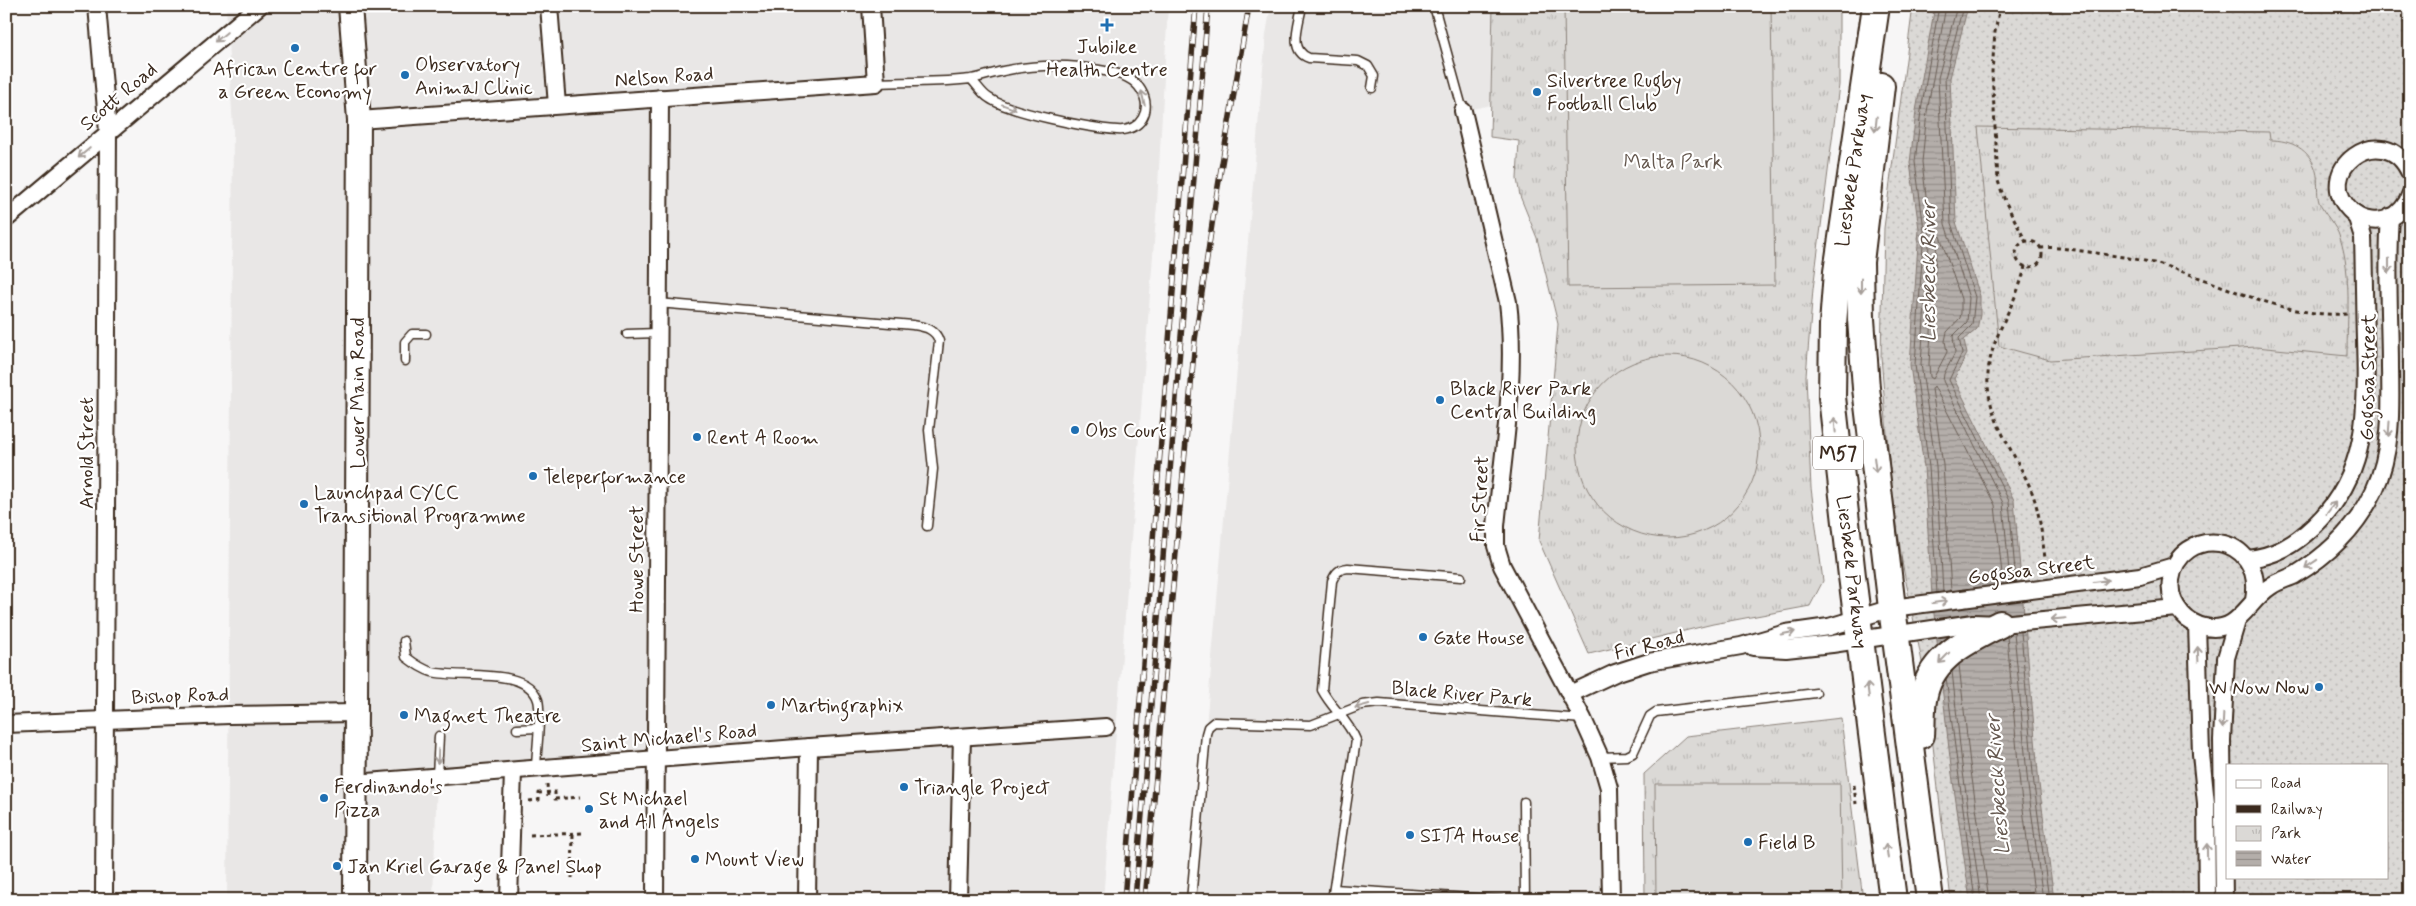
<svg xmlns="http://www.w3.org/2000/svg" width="2416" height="906" font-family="Mynerve,sans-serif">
  <defs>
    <pattern id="grass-dots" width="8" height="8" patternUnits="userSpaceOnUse" patternTransform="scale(1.25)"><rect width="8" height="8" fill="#dbd9d6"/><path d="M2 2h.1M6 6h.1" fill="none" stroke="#bdbab7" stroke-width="1.8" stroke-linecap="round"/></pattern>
    <pattern id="park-tufts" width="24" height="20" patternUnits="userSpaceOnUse" patternTransform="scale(1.25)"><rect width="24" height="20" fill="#dbd9d6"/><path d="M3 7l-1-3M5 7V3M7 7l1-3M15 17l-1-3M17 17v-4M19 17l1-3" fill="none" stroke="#bdbab7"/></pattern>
    <pattern id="water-rules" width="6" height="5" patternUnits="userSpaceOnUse" patternTransform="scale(1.25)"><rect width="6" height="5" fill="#b4aeaa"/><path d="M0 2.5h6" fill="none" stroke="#948e8a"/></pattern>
  </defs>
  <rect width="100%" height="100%" fill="#f7f6f6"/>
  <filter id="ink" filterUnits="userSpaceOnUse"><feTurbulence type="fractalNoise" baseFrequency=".02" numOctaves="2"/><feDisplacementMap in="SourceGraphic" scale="10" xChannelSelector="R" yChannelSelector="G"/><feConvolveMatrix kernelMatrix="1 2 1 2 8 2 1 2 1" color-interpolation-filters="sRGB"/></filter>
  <g filter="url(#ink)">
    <g fill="#e9e7e6">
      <polygon points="226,6 1168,6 1157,204 1103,900 807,900 809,747 437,777 433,900 227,900 233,129"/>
      <polygon points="1271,6 1493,6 1491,105 1463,111 1508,302 1496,546 1600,757 1611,900 1191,900 1266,34"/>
    </g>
    <path fill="url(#grass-dots)" stroke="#8b827a" fill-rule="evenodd" d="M1913,6H2410V900H1951L1925,677L1902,562L1890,472L1881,356L1884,228ZM2227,765H2387V877H2227Z"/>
    <g fill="url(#park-tufts)" stroke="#8b827a">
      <polygon points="1493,6 1839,6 1839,85 1813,289 1806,376 1811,488 1823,581 1810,606 1713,624 1589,654 1539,541 1558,324 1537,238 1520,196 1517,179 1519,141 1490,137"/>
      <path d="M1978,127L2269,132L2270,140C2291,140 2310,149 2316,171C2319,181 2316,192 2319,202C2324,215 2336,224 2340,238C2352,275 2347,318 2347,356L2256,347L2050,360L1999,346Z"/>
      <polygon points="1841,718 1863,900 1645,900 1644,774 1686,736"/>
    </g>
    <g fill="#dbd9d6" stroke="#8b827a">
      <polygon points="1564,6 1771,6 1775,285 1568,287"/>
      <circle cx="1668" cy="447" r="91"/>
      <polygon points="1655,784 1840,784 1842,900 1656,900"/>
    </g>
    <polygon fill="url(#water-rules)" stroke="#847972" points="1935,6 1968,6 1950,78 1956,222 1980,296 1980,315 1977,329 1964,340 1967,354 1954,379 2014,500 2039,784 2054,900 1970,900 1951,767 1932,596 1924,467 1910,365 1919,229 1910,163 1916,111"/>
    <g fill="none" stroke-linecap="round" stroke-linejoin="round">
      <g stroke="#6b5f56" stroke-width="1">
        <polyline points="1957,6 1938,78 1945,224 1969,298 1967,322 1953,336 1955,353 1944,374 1943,381 2003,503 2010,583"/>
        <polyline points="1963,6 1945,78 1951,223 1975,297 1972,325 1959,338 1962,353 1949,380 2009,501 2016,583"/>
        <polygon points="1940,236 1961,299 1961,313 1960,318 1947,332 1945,341 1947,352 1933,379 1930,377 1929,364 1937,239"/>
        <polyline points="1951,591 1943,465 1932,389 1934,386 1995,505 2003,584"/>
        <polyline points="1943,592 1936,466 1921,364 1930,229 1922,162 1927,112 1946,6"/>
        <polyline points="1937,593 1929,467 1915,365 1924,229 1915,162 1921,111 1939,6"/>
        <polyline points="2014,632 2028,786 2043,900"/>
        <polyline points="2021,632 2034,785 2049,900"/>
        <polyline points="2007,636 2020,786 2035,900"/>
        <polyline points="1959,665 1970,764 1989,900"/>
        <polyline points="1952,671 1962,765 1981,900"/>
        <polyline points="1946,678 1975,900"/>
      </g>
      <g stroke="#3b2a1e" stroke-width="11">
        <g id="lane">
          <path d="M1302,6C1299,24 1288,51 1309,58L1358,61L1368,66L1374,76L1372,88"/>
          <polyline points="1434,6 1463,111"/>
          <path d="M876,83C907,81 940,83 971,79C983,77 995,72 1008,70C1041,64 1072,64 1105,71C1118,73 1134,78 1141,90C1153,110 1141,132 1117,130C1090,128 1010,113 989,98C982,94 977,85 971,79"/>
          <path d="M658,303L913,325C924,327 935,328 939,341L929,430L933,469L927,526"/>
          <polyline points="627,334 658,333"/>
          <polyline points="405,361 405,342 412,334 426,334"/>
          <path d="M404,641L406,657C415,664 422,669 432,672C460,679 527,666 538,700C542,713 536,753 536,769"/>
          <polyline points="517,729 537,728"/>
          <polyline points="1600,757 1627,756 1633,753 1650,716 1656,712 1816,693"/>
          <polyline points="437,776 439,736"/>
          <polyline points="1524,802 1525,900"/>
          <polyline points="1334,889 1502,900"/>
          <polyline points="1191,900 1206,734 1208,727 1214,722 1311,725 1362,705 1379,703 1583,719"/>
          <path d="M1332,900L1356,740C1348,720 1332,709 1322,690L1332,581C1336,572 1339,569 1348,568L1461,577"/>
        </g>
      </g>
      <g stroke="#3b2a1e" stroke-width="20">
        <g id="street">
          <polyline points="97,6 108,132 104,900"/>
          <polyline points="549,6 557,105"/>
          <path d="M1463,111L1508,302C1517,375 1503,453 1496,526V546L1502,566L1583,719L1600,757L1609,788L1611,900"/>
          <polyline points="359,120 876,83 871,6"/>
          <path d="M2410,173C2384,115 2307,173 2353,213C2363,221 2378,223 2390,218C2399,214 2407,205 2410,195"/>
          <polyline points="6,219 259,6"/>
          <path d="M2248,559C2275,556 2294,545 2314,526C2369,474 2367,409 2365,339C2364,305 2364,271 2363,237L2356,215"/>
          <path d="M2254,600C2266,531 2178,524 2171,580C2169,593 2174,605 2182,614C2188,621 2196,625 2205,627C2239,634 2247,601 2271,586C2278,581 2287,579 2295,575C2328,555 2357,527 2374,491C2392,453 2391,410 2390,368C2390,318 2386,267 2390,217"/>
          <polyline points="2197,625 2201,754 2206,803 2207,900"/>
          <polyline points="1753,647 1786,649 1832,644 1973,623 2000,624 2177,608"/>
          <polyline points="1570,694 1615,673 1649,662 1741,646 1786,633 1829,627 1892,608 2140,576 2174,566"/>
          <polyline points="6,724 229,715 355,713"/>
          <polyline points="355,783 809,747 1106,727"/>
          <polyline points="509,900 513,771"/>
          <polyline points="655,900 660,98"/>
          <polyline points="807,900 809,747"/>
          <polyline points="958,900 962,737"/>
          <polyline points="2224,900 2222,740 2226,658 2237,621"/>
        </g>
      </g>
      <g stroke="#3b2a1e" stroke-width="26">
        <polyline id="secondary" points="350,6 359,120 355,900"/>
      </g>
      <g stroke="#3b2a1e" stroke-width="30">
        <g id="primary">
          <polyline points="1876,6 1837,272 1833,325 1832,397 1852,576 1893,900"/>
          <polyline points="1881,86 1860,262 1861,319 1866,388 1892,608 1930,900"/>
          <path d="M1921,735C1922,724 1921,711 1923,700C1929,657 1966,642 2000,624"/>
        </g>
      </g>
      <g stroke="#3b2a1e" stroke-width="3" stroke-dasharray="4 4" stroke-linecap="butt">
        <polyline points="2000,6 1995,32 1992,72 1998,181 2005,201 2026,242"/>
        <circle cx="2029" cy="254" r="13"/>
        <path d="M2040,248C2058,246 2072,250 2089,252C2116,256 2142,259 2168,267C2227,285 2284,318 2348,314"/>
        <path d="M2025,266C2017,307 1985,341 1988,386C1991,423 2014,452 2029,485C2041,511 2042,542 2047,571"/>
        <polyline points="547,784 548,797"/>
        <polyline points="1854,785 1856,804"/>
        <polyline points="529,801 539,800 539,793 555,792 555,799 580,797"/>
        <polyline points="530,835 583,833"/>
        <polyline points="572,878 573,834"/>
      </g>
      <use href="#lane" stroke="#fff" stroke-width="8"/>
      <use href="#street" stroke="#fff" stroke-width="16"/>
      <use href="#secondary" stroke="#fff" stroke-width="22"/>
      <use href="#primary" stroke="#fff" stroke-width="26"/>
      <g stroke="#3b2a1e" stroke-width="5.5">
        <g id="rail">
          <polyline points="1124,900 1196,6"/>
          <polyline points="1135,900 1208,6"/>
          <polyline points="1145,900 1195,340 1215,204 1249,6"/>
        </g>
      </g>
      <use href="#rail" stroke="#fff" stroke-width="4" stroke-dasharray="11" stroke-linecap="butt"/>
    </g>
    <defs><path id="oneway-shaft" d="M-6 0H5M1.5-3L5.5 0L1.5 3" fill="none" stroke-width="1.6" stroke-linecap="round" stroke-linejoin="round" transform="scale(1.25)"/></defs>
    <g stroke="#a79f9a">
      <use href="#oneway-shaft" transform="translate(221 37) rotate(140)"/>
      <use href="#oneway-shaft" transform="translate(1143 98) rotate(-103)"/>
      <use href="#oneway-shaft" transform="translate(1009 107) rotate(20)"/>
      <use href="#oneway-shaft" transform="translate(1876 124) rotate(96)"/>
      <use href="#oneway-shaft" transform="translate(84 153) rotate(140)"/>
      <use href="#oneway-shaft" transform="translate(2389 266) rotate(90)"/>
      <use href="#oneway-shaft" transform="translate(1861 286) rotate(90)"/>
      <use href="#oneway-shaft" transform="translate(1835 425) rotate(-95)"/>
      <use href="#oneway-shaft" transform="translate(2389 429) rotate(94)"/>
      <use href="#oneway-shaft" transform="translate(1875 465) rotate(83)"/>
      <use href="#oneway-shaft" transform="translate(2331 508) rotate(-53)"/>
      <use href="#oneway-shaft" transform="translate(2311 564) rotate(146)"/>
      <use href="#oneway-shaft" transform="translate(2101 581) rotate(-7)"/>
      <use href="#oneway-shaft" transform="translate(1940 602) rotate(-8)"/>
      <use href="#oneway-shaft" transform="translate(2058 619) rotate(175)"/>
      <use href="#oneway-shaft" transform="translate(1788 633) rotate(-12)"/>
      <use href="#oneway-shaft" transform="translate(2198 654) rotate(-93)"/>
      <use href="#oneway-shaft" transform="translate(1944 658) rotate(134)"/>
      <use href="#oneway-shaft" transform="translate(1868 690) rotate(-97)"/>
      <use href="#oneway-shaft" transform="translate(1362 706) rotate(165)"/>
      <use href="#oneway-shaft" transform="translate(2223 721) rotate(93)"/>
      <use href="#oneway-shaft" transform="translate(438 756) rotate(93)"/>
      <use href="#oneway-shaft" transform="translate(1887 851) rotate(-97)"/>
      <use href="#oneway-shaft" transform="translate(2207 851) rotate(-91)"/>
    </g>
  </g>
  <g fill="#1f6fb2" stroke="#fff" stroke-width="2">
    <path d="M1104.5 17.5h5v5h5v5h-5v5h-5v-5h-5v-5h5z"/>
    <circle cx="295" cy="48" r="5"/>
    <circle cx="405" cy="75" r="5"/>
    <circle cx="1537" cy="92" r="5"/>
    <circle cx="1440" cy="400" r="5"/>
    <circle cx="1075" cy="430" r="5"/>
    <circle cx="697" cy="437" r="5"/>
    <circle cx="533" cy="476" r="5"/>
    <circle cx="304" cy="504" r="5"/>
    <circle cx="1423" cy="637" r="5"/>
    <circle cx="2319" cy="687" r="5"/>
    <circle cx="771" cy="705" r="5"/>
    <circle cx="404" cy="715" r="5"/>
    <circle cx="904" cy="787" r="5"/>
    <circle cx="324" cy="798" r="5"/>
    <circle cx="589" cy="809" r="5"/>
    <circle cx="1410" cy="835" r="5"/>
    <circle cx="1748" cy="842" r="5"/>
    <circle cx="695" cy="859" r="5"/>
    <circle cx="337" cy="866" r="5"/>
  </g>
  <g text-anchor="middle" stroke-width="4.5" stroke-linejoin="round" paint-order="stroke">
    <rect fill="#fff" stroke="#766a62" stroke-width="1" x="1813" y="436.5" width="50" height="33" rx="4"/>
    <g font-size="19" font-weight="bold" fill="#3b2a1e">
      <text x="1838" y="460">M57</text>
    </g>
    <g font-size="20" fill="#3b2a1e" stroke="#fff" text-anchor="start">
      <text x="1107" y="53" text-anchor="middle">Jubilee<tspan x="1107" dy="23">Health Centre</tspan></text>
      <text x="415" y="71">Observatory<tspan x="415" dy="23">Animal Clinic</tspan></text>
      <text x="295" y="75" text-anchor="middle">African Centre for<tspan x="295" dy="23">a Green Economy</tspan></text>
      <text x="1547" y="87">Silvertree Rugby<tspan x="1547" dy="23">Football Club</tspan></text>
      <text x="1450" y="395">Black River Park<tspan x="1450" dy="23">Central Building</tspan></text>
      <text x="1085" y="437">Obs Court</text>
      <text x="707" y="444">Rent A Room</text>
      <text x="543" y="483">Teleperformance</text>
      <text x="314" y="499">Launchpad CYCC<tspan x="314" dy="23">Transitional Programme</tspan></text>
      <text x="1433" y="644">Gate House</text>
      <text x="2309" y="694" text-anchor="end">W Now Now</text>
      <text x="781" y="712">Martingraphix</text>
      <text x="414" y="722">Magnet Theatre</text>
      <text x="334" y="793">Ferdinando's<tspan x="334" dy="23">Pizza</tspan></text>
      <text x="914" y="794">Triangle Project</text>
      <text x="599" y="805">St Michael<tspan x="599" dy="23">and All Angels</tspan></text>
      <text x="1420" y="842">SITA House</text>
      <text x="1758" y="849">Field B</text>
      <text x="705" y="866">Mount View</text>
      <text x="347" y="873">Jan Kriel Garage &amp; Panel Shop</text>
    </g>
    <g font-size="20" fill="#3b2a1e" stroke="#fff">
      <text transform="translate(664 76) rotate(-4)" y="7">Nelson Road</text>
      <text transform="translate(118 96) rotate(-40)" y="7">Scott Road</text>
      <text transform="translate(1852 170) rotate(-82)" y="7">Liesbeek Parkway</text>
      <text transform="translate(2367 377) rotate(-89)" y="7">Gogosoa Street</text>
      <text transform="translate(357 393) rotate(-90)" y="7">Lower Main Road</text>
      <text transform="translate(86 453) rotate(-90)" y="7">Arnold Street</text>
      <text transform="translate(1479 499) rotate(-87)" y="7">Fir Street</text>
      <text transform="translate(636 559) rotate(-90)" y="7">Howe Street</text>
      <text transform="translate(2031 569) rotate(-7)" y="7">Gogosoa Street</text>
      <text transform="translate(1853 572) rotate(83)" y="7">Liesbeek Parkway</text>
      <text transform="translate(1649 644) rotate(-14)" y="7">Fir Road</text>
      <text transform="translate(1462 693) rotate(5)" y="7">Black River Park</text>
      <text transform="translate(180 695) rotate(-2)" y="7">Bishop Road</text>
      <text transform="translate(669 737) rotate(-5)" y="7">Saint Michael's Road</text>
    </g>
    <g font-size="20" fill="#63564c" stroke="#fff">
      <text x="1673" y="168">Malta Park</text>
    </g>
    <g font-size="21" font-style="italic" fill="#65584f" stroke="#fff">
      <text transform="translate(1928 272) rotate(-90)" y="7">Liesbeeck River</text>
      <text transform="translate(1997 785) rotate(-94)" y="7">Liesbeeck River</text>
    </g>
  </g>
  <rect width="2416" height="906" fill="none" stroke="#fff" stroke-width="25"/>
  <rect x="12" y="12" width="2391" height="881" fill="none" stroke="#3b2a1e" stroke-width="2" filter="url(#ink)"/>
  <rect x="2226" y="764" width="162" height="115" fill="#ffffff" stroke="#b1aaa5"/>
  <rect x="2236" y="780" width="25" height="8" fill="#ffffff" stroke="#b1aaa5"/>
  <text x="2271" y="788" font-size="15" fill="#3b2a1e">Road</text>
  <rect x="2236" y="805" width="25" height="8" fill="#3b2a1e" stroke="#b1aaa5"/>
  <text x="2271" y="814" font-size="15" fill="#3b2a1e">Railway</text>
  <rect x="2236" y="826" width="25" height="15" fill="url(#park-tufts)" stroke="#b1aaa5"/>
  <text x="2271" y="838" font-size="15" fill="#3b2a1e">Park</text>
  <rect x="2236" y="851" width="25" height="15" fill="url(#water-rules)" stroke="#b1aaa5"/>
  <text x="2271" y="864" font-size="15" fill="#3b2a1e">Water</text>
</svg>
